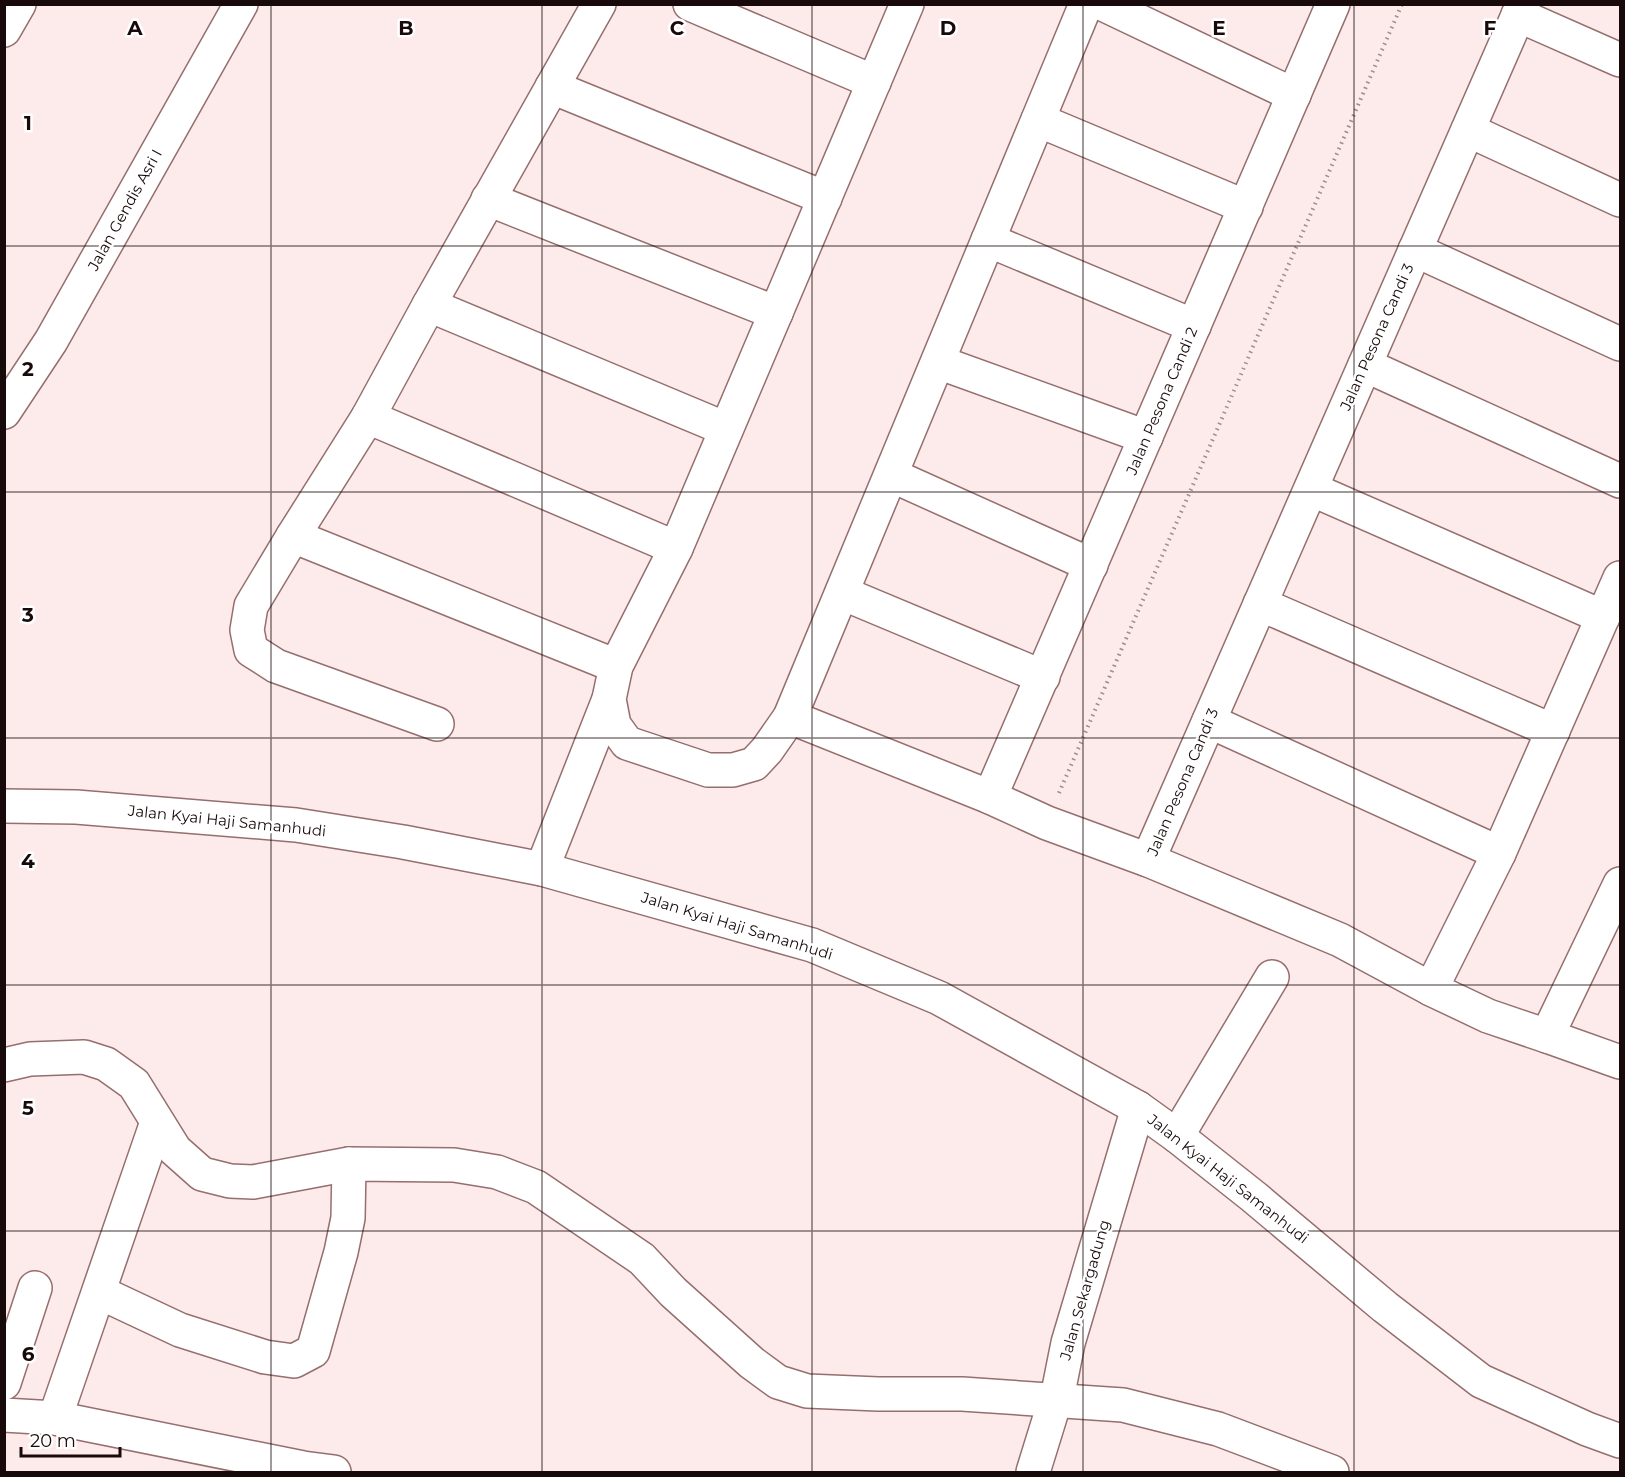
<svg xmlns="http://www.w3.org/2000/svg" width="1625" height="1477" font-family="Montserrat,sans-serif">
  <rect width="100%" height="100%" fill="#fdebeb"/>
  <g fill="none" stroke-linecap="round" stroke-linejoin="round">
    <g stroke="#956e6d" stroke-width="36">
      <g id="minor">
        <polyline points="690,4 874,82"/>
        <polyline points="907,4 676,548 616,666 609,699 614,725 627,743 708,770 733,770 754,764 767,750 790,717 1086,4"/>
        <polyline points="1103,4 1294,95"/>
        <polyline points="1518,15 1620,60"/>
        <polyline points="4,30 19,4"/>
        <polyline points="552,87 825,198"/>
        <polyline points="1038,120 1246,207"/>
        <polyline points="1468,130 1620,200"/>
        <polyline points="488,199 776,313"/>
        <polyline points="988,240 1194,326"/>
        <polyline points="1415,250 1620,344"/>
        <polyline points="429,305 726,429"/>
        <polyline points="938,362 1146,437"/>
        <polyline points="1365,365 1620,481"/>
        <polyline points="4,412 51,341 241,4"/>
        <polyline points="368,417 676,548"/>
        <polyline points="891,475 1091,565"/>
        <polyline points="1311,489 1603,617"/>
        <polyline points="293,536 616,666"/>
        <polyline points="842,593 1043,677"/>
        <polyline points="1260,604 1553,731"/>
        <polyline points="790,717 990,797 1047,823 1148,860 1340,940 1431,989 1499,853 1620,578"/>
        <polyline points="1209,721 1499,853"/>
        <polyline points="437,724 276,666 251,650 247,630 251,606 293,536 368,417 429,305 599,4"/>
        <polyline points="990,797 1333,4"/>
        <polyline points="4,806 76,807 296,825 403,842 542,869 812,945 939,998 1138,1108 1177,1136 1254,1197 1385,1307 1481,1381 1587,1429 1620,1441"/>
        <polyline points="1148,860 1523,4"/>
        <polyline points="542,869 609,699"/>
        <polyline points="1431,989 1488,1016 1547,1036 1620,884"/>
        <polyline points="1547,1036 1620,1062"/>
        <polyline points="4,1065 30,1059 84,1057 106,1064 134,1084 175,1150 202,1174 230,1181 253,1182 349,1164 454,1165 497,1172 536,1187 642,1259 673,1292 752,1363 778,1382 807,1391 878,1394 962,1394 1123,1405 1218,1429 1332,1472"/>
        <polyline points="1177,1136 1272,977"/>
        <polyline points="99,1292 180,1330 265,1357 294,1361 313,1351 341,1252 348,1218 349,1164"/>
        <polyline points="4,1383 35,1288"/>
        <polyline points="4,1415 55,1418 303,1468 334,1472"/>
        <polyline points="55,1418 157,1122"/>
        <polyline points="1033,1472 1059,1388 1068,1343 1138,1108"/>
      </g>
    </g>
    <polyline stroke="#9d8d8d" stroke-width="4" stroke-dasharray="1.5 4.5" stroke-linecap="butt" points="1059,793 1402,4"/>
    <use href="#minor" stroke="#fff" stroke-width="33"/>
  </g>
  <path fill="none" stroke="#180a0a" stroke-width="1.5" stroke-opacity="0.55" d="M271,4V1472M542,4V1472M812,4V1472M1083,4V1472M1354,4V1472M4,246H1620M4,492H1620M4,738H1620M4,985H1620M4,1231H1620"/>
  <g text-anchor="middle" stroke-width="5" stroke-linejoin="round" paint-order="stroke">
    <g font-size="15" fill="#180a0a" stroke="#fff">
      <text transform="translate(125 210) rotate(-61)" y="5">Jalan Gendis Asri I</text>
      <text transform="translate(1377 337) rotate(-66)" y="5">Jalan Pesona Candi 3</text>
      <text transform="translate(1162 401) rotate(-67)" y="5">Jalan Pesona Candi 2</text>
      <text transform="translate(1183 782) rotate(-67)" y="5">Jalan Pesona Candi 3</text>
      <text transform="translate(227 821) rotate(6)" y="5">Jalan Kyai Haji Samanhudi</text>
      <text transform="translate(737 926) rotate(17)" y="5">Jalan Kyai Haji Samanhudi</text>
      <text transform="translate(1228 1179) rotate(38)" y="5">Jalan Kyai Haji Samanhudi</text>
      <text transform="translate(1085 1290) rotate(-74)" y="5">Jalan Sekargadung</text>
    </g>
  </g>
  <g font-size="20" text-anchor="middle" font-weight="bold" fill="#180a0a" stroke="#fff" stroke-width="5" stroke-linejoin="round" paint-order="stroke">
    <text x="135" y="35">A</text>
    <text x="406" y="35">B</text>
    <text x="677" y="35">C</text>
    <text x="948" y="35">D</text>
    <text x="1219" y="35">E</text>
    <text x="1490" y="35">F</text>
    <text x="28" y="130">1</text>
    <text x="28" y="376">2</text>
    <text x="28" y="622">3</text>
    <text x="28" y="868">4</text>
    <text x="28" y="1115">5</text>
    <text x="28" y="1361">6</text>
  </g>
  <rect width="1625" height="1477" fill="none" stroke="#180a0a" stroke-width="12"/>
  <path d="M21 1447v9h99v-9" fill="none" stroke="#180a0a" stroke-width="3"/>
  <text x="30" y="1447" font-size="18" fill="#180a0a" stroke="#ffffff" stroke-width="4.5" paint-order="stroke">20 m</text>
</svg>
